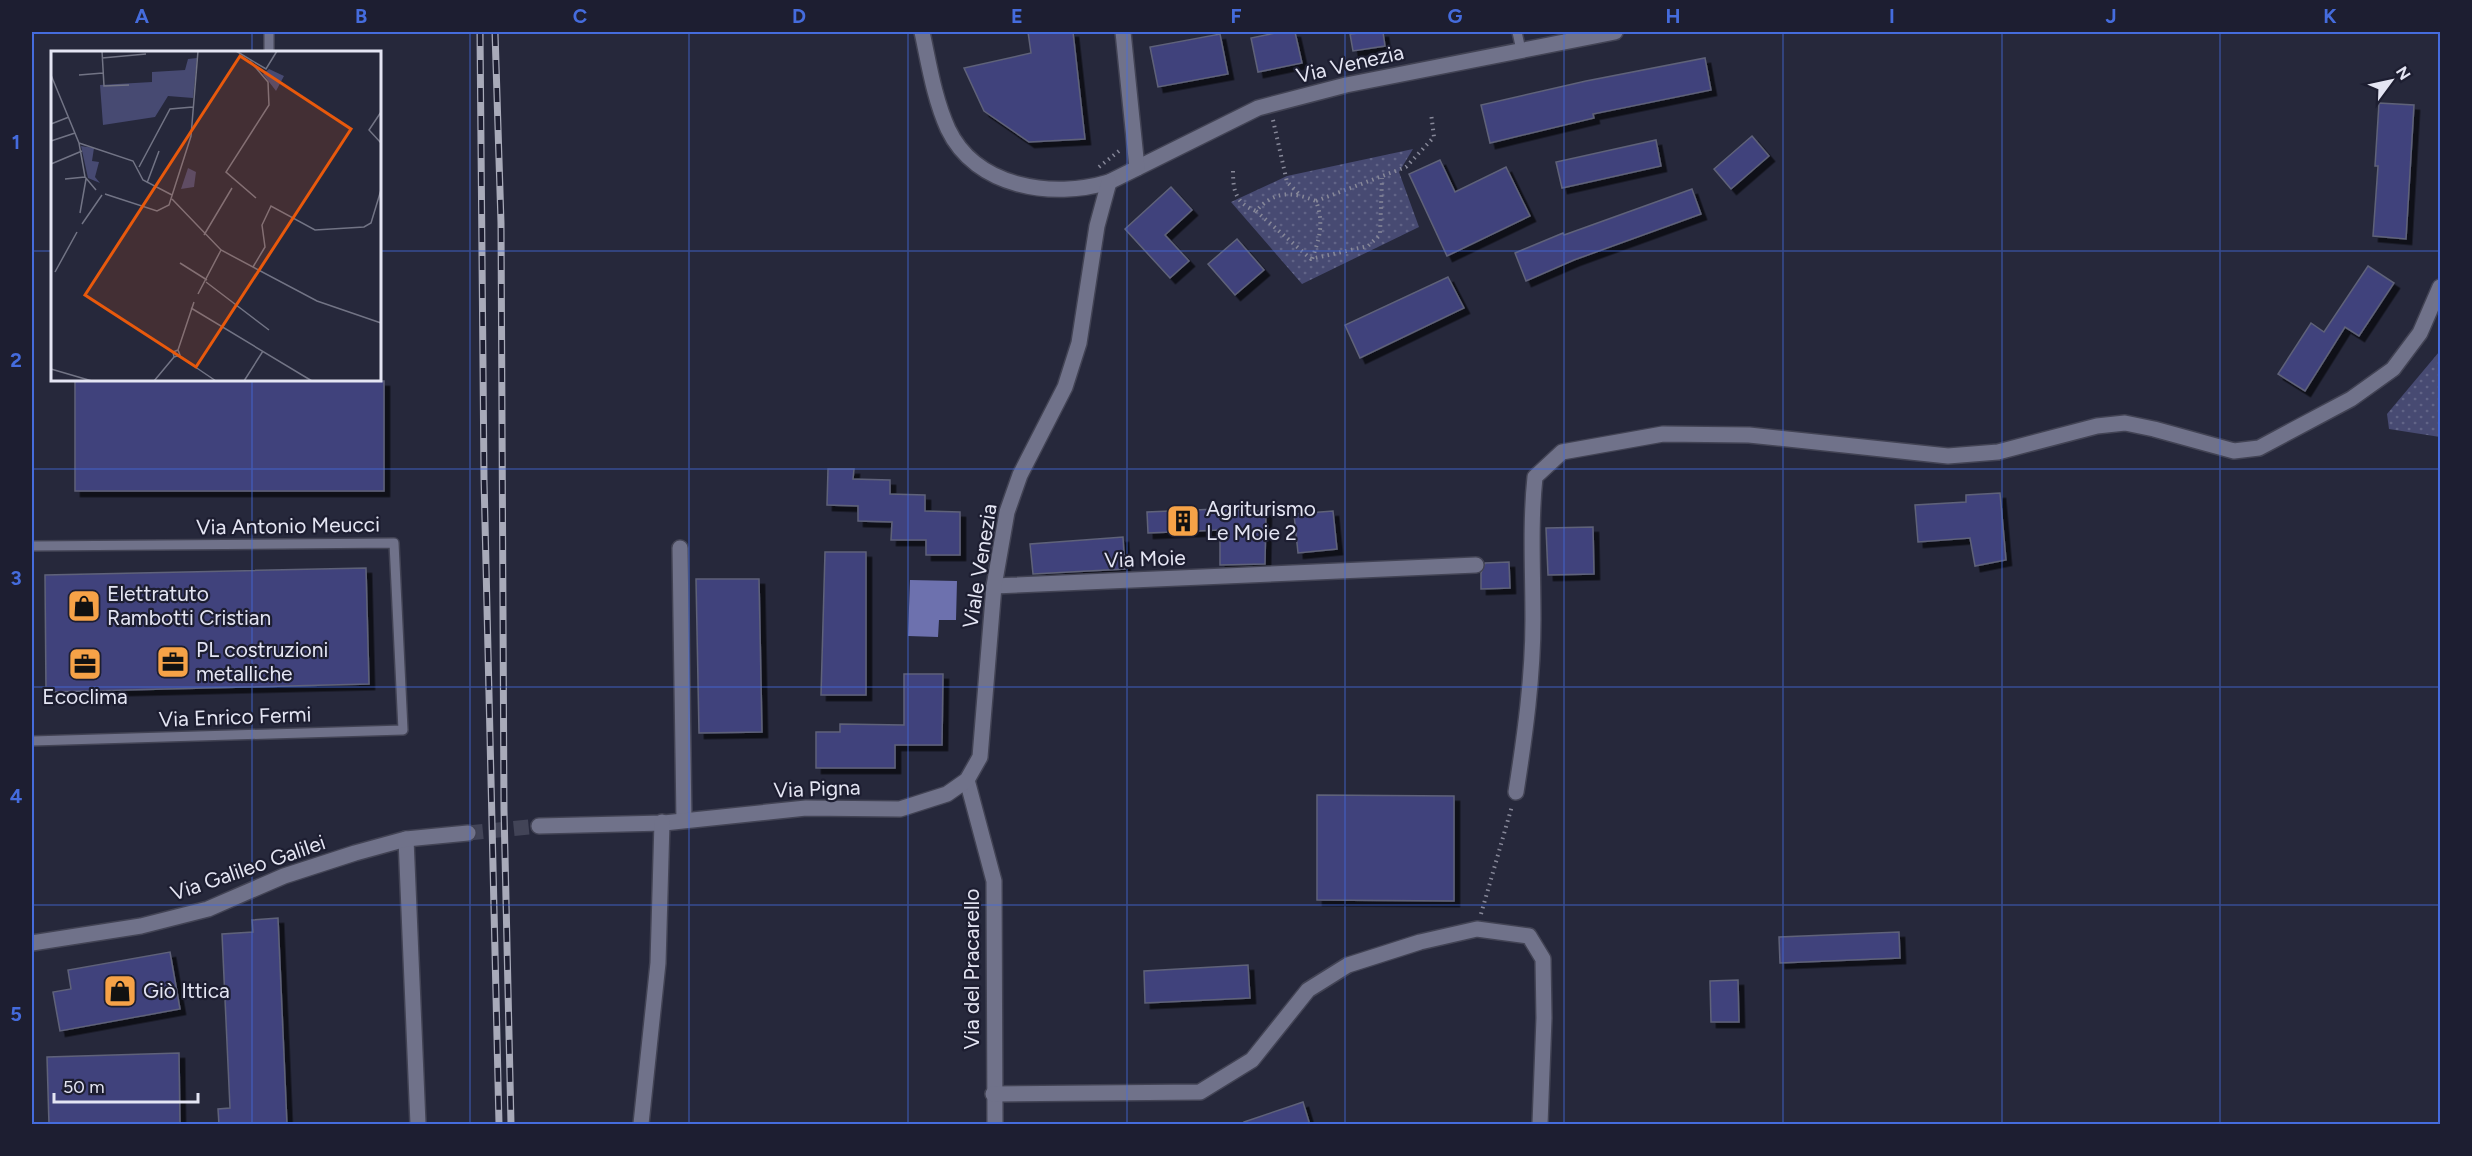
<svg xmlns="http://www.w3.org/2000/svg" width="2472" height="1156" font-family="Figtree,sans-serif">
  <defs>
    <pattern id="grass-dots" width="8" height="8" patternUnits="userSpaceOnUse" patternTransform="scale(1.5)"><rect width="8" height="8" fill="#474a72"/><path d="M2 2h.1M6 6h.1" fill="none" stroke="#616487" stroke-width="1.8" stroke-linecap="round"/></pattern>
    <filter id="shadow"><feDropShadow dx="5.5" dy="5.5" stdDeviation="0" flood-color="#0009"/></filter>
  </defs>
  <rect width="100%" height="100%" fill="#26283b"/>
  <g fill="url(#grass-dots)">
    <polygon points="1413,149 1399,172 1419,227 1302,284 1231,202 1287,176"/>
    <polygon points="2440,342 2440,437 2389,429 2387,414 2439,352"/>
  </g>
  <polygon fill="#6d71ae" points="910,580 957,581 956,620 939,620 938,637 908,636"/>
  <g fill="#41427c" stroke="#5f6279" stroke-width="1.5" filter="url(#shadow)">
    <polygon points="1028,32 1073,32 1085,139 1029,142 984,111 964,68 1031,53"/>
    <polygon points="1280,32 1295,32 1302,63 1258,72 1251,38"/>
    <polygon points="1367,32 1383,32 1385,46 1353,51 1350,34"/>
    <polygon points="1220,34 1228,74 1158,87 1150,47"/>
    <polygon points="1705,58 1711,90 1593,114 1594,118 1490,143 1481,105 1586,81"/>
    <polygon points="2379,103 2414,105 2406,239 2373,236 2378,166 2375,166"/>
    <polygon points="1752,136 1769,156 1731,189 1714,169"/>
    <polygon points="1656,140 1661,166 1562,188 1556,162"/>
    <polygon points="1440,160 1455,192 1506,167 1530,216 1447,256 1409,174"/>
    <polygon points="1171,187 1192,210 1165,235 1189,261 1170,278 1125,229"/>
    <polygon points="1692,189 1701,214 1574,260 1526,281 1515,253 1563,233 1564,235"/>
    <polygon points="1237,239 1264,270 1235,295 1208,264"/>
    <polygon points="2368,266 2394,283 2359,336 2345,327 2305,391 2278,374 2311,323 2324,332"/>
    <polygon points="1448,277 1464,308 1360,358 1345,325"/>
    <rect x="75" y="381" width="309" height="110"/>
    <polygon points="828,469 854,469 853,479 890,480 890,494 925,495 925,511 960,512 960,555 926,555 926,540 891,540 892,522 858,521 858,506 827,505"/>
    <polygon points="2000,493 2006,560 1975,566 1970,538 1918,542 1915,505 1966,502 1966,495"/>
    <polygon points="1218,509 1266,511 1265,564 1220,565 1220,530 1148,533 1147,512"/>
    <polygon points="1333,511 1337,549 1298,553 1294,514"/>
    <polygon points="1593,527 1594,574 1548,575 1546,528"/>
    <polygon points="1123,537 1125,569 1033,574 1030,544"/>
    <polygon points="825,552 866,552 866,695 821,695"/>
    <polygon points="1509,562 1510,588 1481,589 1481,573 1485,563"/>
    <polygon points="366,568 369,684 46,692 45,575"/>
    <polygon points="696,579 759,579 762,732 699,733"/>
    <polygon points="904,674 943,674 942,745 895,745 895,768 816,768 816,732 840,732 840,724 904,725"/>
    <polygon points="1317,795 1454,796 1454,901 1317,900"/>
    <polygon points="278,918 287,1125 219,1125 218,1109 230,1108 222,934 253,932 252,920"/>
    <polygon points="1899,932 1900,958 1780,963 1779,937"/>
    <polygon points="170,952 180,1009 60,1031 53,992 71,989 68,970"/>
    <polygon points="1248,965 1250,998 1145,1003 1144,971"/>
    <polygon points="1738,980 1739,1022 1711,1022 1710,981"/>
    <polygon points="179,1053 180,1125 49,1125 47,1057"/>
    <polygon points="1303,1102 1310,1125 1245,1125 1244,1122"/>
  </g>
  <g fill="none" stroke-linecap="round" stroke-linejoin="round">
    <polyline stroke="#424457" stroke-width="15" stroke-dasharray="15 8" stroke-linecap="butt" points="468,833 539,826"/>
    <g stroke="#424354" stroke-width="12">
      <g id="service">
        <polyline points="269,32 269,52"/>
        <polyline points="1517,32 1521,50"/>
        <polyline points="32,546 394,543 403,730 32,741"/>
      </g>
    </g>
    <g stroke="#424354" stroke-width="18">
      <g id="minor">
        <path d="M922,32C929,64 934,98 948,129C976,188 1053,199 1109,182L1258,108L1346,85L1615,32"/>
        <polyline points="1123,32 1137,168"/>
        <polyline points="680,548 684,820"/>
        <polyline points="994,586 1476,565"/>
        <polyline points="967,780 994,881 995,1124"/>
        <path d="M1516,792C1525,735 1533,677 1533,619C1533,571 1530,525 1535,477L1562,452L1663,434L1749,435L1948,456L1998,452L2097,426L2125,423L2154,429L2234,451L2259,448L2351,399L2393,369L2420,333L2440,287"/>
        <polyline points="539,826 664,823 806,808 900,809 947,794 967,780 980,757 994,586 1007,512 1020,475 1065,387 1079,343 1097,226 1109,182"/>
        <polyline points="406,839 418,1124"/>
        <polyline points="32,943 141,926 208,909 284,876 355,853 406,839 468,833"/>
        <polyline points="993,1094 1200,1092 1252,1060 1308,990 1348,965 1420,942 1477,929 1529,936 1543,959 1544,1018 1540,1124"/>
        <polyline points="641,1124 658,963 662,822"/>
      </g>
    </g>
    <g stroke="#878899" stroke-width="4" stroke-dasharray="1.5 4.5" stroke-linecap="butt">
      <polyline points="1273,120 1287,182 1299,194"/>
      <polyline points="1099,167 1119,151"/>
      <path d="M1233,171C1233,192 1236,203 1256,211C1274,191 1291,191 1316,201C1324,223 1320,237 1312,259"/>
      <polyline points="1316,201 1406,167 1434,137 1431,113"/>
      <polyline points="1256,211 1311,259 1368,246 1380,235 1382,178"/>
      <polyline points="1481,914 1512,806"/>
    </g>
    <use href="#service" stroke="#70728a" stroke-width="9"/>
    <use href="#minor" stroke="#70728a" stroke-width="15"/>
    <g stroke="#a8aab9" stroke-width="7">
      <g id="rail">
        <polyline points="480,32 484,479 499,1124"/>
        <polyline points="495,32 501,223 504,810 511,1124"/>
      </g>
    </g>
    <use href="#rail" stroke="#1d1e31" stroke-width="4.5" stroke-dasharray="14" stroke-linecap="butt"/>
  </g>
  <path fill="none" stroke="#456cdd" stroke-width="1.5" stroke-opacity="0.55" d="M252,32V52M470,32V1124M689,32V1124M908,32V1124M1127,32V1124M1345,32V1124M1564,32V1124M1783,32V1124M2002,32V1124M2220,32V1124M32,251H52M380,251H2440M252,380V1124M32,469H2440M32,687H2440M32,905H2440"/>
  <defs>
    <g id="building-square" transform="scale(1.725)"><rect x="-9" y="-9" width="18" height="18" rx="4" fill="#f6a247" stroke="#1d1e31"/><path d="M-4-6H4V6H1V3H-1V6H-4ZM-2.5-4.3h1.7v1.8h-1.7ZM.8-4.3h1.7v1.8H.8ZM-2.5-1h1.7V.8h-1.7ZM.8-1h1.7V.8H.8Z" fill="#111"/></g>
    <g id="shop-square" transform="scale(1.725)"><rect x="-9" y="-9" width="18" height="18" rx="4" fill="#f6a247" stroke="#1d1e31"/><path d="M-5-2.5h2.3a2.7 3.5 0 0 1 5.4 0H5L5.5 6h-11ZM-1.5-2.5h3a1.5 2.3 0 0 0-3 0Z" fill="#111"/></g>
    <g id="office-square" transform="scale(1.725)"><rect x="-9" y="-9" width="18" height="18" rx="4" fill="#f6a247" stroke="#1d1e31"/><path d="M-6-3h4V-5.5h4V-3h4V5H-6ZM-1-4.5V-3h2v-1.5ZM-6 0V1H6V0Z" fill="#111"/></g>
  </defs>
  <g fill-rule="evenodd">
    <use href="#building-square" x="1183" y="521"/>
    <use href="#shop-square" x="84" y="606"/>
    <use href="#office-square" x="173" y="662"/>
    <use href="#office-square" x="85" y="664"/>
    <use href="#shop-square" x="120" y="991"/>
  </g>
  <g text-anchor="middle" stroke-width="4.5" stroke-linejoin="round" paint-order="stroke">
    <g font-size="21" fill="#e4e5f3" stroke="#1d1e31">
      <text transform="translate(1350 64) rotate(-13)" y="7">Via Venezia</text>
      <text transform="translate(288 526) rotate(-1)" y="7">Via Antonio Meucci</text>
      <text transform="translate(1145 559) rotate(-2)" y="7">Via Moie</text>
      <text transform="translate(980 566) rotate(-81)" y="7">Viale Venezia</text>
      <text transform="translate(235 717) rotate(-2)" y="7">Via Enrico Fermi</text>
      <text transform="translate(817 789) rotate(-2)" y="7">Via Pigna</text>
      <text transform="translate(248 868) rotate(-19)" y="7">Via Galileo Galilei</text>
      <text transform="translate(972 969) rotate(-90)" y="7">Via del Pracarello</text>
    </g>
    <g font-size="21" fill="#e4e5f3" stroke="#1d1e31" text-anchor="start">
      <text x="1206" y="516">Agriturismo<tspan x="1206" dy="24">Le Moie 2</tspan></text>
      <text x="107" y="601">Elettratuto<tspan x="107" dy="24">Rambotti Cristian</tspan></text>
      <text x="196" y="657">PL costruzioni<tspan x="196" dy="24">metalliche</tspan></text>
      <text x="85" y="704" text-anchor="middle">Ecoclima</text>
      <text x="143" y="998">Giò Ittica</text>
    </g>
  </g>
  <g transform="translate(51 51)">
    <rect width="330" height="330" fill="#26283b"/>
    <path d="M218,18L233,25L225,40L212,23ZM30,95L43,97L41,110L48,111L44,126L49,132L37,127ZM137,117L145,121L143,136L130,138Z" fill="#474a72"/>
    <path d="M146,7L142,47L117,45L104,66L52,74L49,34L101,31V21L134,19L137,8Z" fill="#474a72"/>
    <path fill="none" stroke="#727485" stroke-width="1.5" d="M51,0L53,35L78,34M185,0L215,18L226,0M51,7L95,3M199,10L217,31L218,54L175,121L205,147M0,24L28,92L34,126L45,139M28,24L52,22M330,61L318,79L330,92M0,73L18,66M0,90L24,82M28,92L82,110L92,129L121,144M0,113L31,100M88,116L119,58L142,56M14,128L34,126M96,132L108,100M54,143L106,160L118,154L140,85L147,0M121,148L170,199L266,250L330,272M29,162L35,128M31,173L51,144M153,184L181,137M129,212L156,229M202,216L214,196L211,174L220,155L264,179L313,176L320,172L330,139M4,221L26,181M155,231L218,279M147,243L170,199M140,257L261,330M127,299L122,301L123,306L129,304L127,299L143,251M128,305L165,330M0,318L41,330M103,330L123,306M193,330L212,300"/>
    <path fill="#e8590c" fill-opacity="0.15" stroke="#e8590c" stroke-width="3" d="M189,5L300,78L145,316L34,244Z"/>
    <rect width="330" height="330" fill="none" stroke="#e4e5f3" stroke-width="3"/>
  </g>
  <rect width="2472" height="1156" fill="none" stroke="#1d1e31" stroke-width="66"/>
  <g transform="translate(2391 81) rotate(57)" stroke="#1d1e31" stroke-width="4.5" paint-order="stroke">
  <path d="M0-4.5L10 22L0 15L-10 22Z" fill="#e4e5f3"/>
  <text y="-9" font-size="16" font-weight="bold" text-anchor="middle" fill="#e4e5f3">N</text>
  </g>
  <path d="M54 1093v9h144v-9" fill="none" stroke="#e4e5f3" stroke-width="3"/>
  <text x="63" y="1093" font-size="18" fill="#e4e5f3" stroke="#1d1e31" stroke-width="4.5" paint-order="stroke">50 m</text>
  <rect x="33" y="33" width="2406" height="1090" fill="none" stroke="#456cdd" stroke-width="2"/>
  <g font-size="20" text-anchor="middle" font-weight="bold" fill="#456cdd">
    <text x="142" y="23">A</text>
    <text x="361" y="23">B</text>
    <text x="580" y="23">C</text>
    <text x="799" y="23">D</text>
    <text x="1017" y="23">E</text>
    <text x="1236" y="23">F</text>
    <text x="1455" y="23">G</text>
    <text x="1673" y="23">H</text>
    <text x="1892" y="23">I</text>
    <text x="2111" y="23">J</text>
    <text x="2330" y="23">K</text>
    <text x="16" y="149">1</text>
    <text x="16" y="367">2</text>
    <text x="16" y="585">3</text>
    <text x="16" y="803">4</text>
    <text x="16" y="1021">5</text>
  </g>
</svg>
